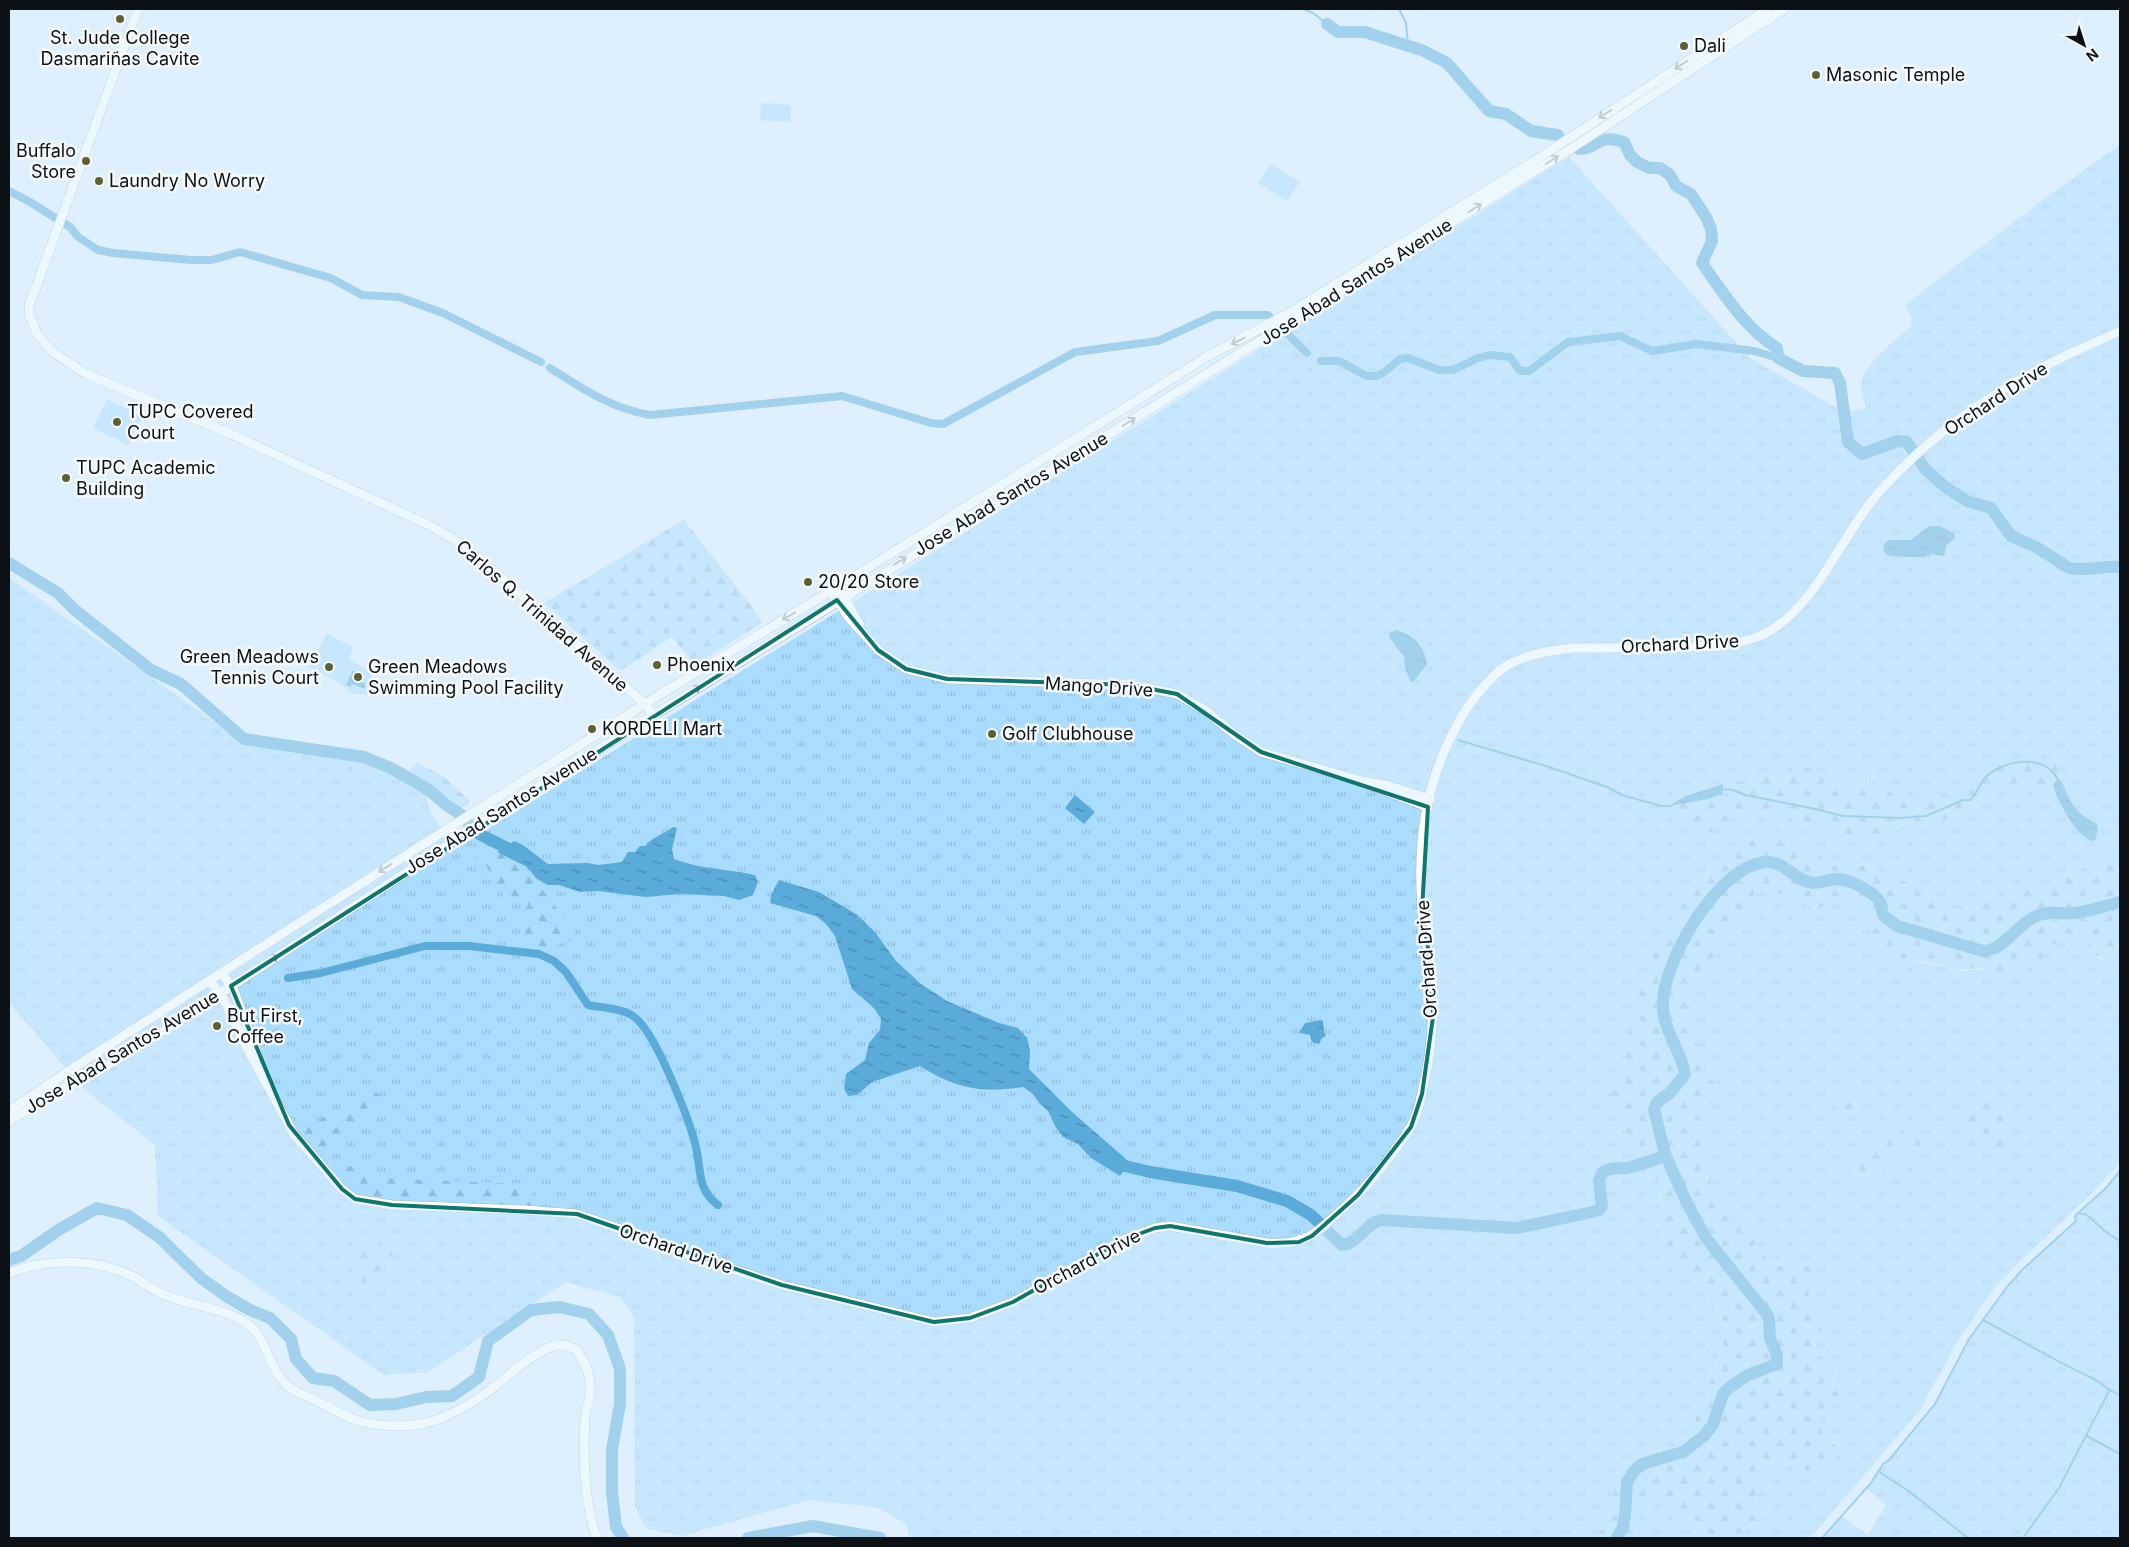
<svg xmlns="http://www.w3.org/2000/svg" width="2129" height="1547" font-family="Inter,sans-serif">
  <defs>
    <pattern id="grass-tufts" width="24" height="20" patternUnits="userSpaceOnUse" patternTransform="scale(1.25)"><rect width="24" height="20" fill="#aadcfe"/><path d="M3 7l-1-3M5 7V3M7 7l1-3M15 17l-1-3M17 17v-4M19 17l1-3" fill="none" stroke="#91bcd9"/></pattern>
    <pattern id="forest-firs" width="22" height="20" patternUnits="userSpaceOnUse" patternTransform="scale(1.25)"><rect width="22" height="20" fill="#aadcfe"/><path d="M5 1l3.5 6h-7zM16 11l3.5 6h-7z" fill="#91bcd9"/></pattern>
    <pattern id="water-ripples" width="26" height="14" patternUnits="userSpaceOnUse" patternTransform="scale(1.25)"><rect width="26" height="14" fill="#5aaada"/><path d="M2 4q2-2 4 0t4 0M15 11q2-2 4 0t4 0" fill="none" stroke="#4989b0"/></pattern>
  </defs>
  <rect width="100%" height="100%" fill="#def0fd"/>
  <g fill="url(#grass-tufts)" fill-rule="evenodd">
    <path d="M2120,145V843L2109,847L2094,863L2085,868L2046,886L1966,903L1956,911L1937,900L1922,885L1890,878L1874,869L1860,865H1834L1804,847L1769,834L1730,848L1698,883L1636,1002L1629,1023L1623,1076L1615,1084L1611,1103L1623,1127L1640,1175L1654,1176L1663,1185L1660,1193L1658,1224L1665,1242L1694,1282L1706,1294L1728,1328L1706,1395L1692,1427L1676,1443L1638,1458L1618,1473L1608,1519L1596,1538H910L906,1524L876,1507L809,1500L682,1536L645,1528L635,1506L634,1318L620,1297L566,1282L428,1372L384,1375L158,1216L155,1145L85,1090L9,1003V578L243,742L365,763L398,777L426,795L430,812L454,850L1569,157L1750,358L1844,412L1866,409C1865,403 1862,396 1861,390C1858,368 1896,340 1911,326L1912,318L1905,305L2045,198Z"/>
    <path d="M1758,889L1787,896L1818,909L1837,900L1847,902L1854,898L1873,917L1899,959C1919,961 1937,965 1957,970C1973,974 1975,963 1994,975L2049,946L2071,938L2078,943L2093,935L2095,957L2120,965V1163L2085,1200L2016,1265L1995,1287L1959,1339L1920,1410L1810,1538H1736L1765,1513L1754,1499L1769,1473L1778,1466L1789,1465L1819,1474L1825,1473L1833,1460L1834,1443C1826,1436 1812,1426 1821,1415C1823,1412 1828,1409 1829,1406C1831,1402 1832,1376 1832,1371C1829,1358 1811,1359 1814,1343C1816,1328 1826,1334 1825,1312L1812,1306L1785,1268L1767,1258L1753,1246L1725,1214L1700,1165L1702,1131L1695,1122L1709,1078L1700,1073L1693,1042L1688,1033V1006L1707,966ZM1985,1091L2007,1128L1969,1139L1978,1126L1964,1117ZM1910,1136L1927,1142L1906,1151L1891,1160Z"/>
    <polygon points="2120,1171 2120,1538 1822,1538 1841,1515 1868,1535 1886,1505 1866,1488 1883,1464 1889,1460 1935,1404 1969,1339 2007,1287 2022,1270 2076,1221 2075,1216 2078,1213 2105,1189"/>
    <path d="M1654,1494L1684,1522L1697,1538H1636C1639,1514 1634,1512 1654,1494Z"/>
  </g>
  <g fill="url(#forest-firs)">
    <polygon points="684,520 750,604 762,623 695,665 672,637 620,671 544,603"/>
    <path d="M2048,757C2060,764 2064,773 2065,787L2060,779H2056L2053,785H2049L2018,783L1971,805L1954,816L1936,822L1882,833L1851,836L1840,835L1815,825L1770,813H1758L1731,819L1711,832L1674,826L1678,804L1708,799L1723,794L1726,796L1727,783L1761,778L1772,771L1784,774L1806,767L1848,784L1858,781H1870L1881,785L1903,801C1912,800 1920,793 1929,793C1940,793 1952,798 1963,793C1972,789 1975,779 1981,773C1997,759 2028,760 2048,757Z"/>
    <polygon points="418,763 443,776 471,802 459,810 407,773"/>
    <path d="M1758,833L1769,834L1804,847L1834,865H1860L1874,869L1890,878L1922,885L1937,900L1956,911L1966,903L2046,886L2085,868L2094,863L2109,847L2120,843V965L2091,954L2093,936L2077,943L2071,938L2049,946L2035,970L2025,963L2007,975H1994L1983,968L1958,970L1929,962L1899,959L1889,956L1877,948C1877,933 1862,933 1873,917L1865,912L1854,898L1847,902L1837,900L1818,909L1787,896L1758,889L1707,966L1688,1006V1033L1693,1042L1710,1051L1700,1073L1725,1089L1695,1122L1717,1147L1700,1165L1711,1172V1185L1721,1189L1717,1199L1730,1207L1725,1214L1759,1239L1753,1247L1767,1258L1785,1268L1793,1257L1820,1275L1807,1297C1813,1307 1823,1308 1828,1318C1825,1328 1817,1332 1814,1341C1810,1355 1820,1355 1827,1361C1829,1363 1839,1382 1840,1385C1843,1403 1812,1411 1820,1428C1823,1436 1832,1441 1838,1448L1833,1460L1825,1473L1819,1474L1789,1465L1778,1466L1769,1473L1754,1499L1765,1513L1736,1538H1697L1684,1522L1654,1494C1634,1511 1639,1515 1636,1538H1596L1608,1519L1618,1473L1638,1458L1676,1443L1692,1427L1706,1395L1728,1328L1706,1294L1694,1282L1665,1242L1658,1224L1659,1205L1663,1185L1654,1176L1640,1175L1630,1151L1629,1143L1623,1127L1611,1103L1612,1089L1623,1076L1629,1023L1646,971L1657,942L1698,882L1730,848L1744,838Z"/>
    <path d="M492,844L524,865L579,938L556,945L545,952L523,948L520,927L529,901L508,903L484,862L475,865C477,852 479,847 492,844Z"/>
    <polygon points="1843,1087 1866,1102 1853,1119 1832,1103"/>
    <polygon points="373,1089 385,1102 313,1156 301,1130"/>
    <polygon points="1985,1091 2009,1114 2005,1123 2010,1136 1997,1150 1979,1146 1969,1139 1977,1126 1964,1118"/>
    <polygon points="1887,1125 1927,1142 1919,1157 1906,1151 1891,1160 1870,1186 1849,1172"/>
    <polygon points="317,1157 337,1162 343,1170 360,1162 372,1178 533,1184 530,1206 369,1202 354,1196"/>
    <polygon points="2062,1180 2078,1192 2072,1197 2062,1196 2060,1193"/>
    <polygon points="383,1230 388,1232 401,1247 384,1262 384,1270 374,1281 363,1283 354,1271 354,1249 378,1249"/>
  </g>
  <g fill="#aadcfe">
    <polygon points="761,103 791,105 790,122 760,120"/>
    <polygon points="1271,164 1300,182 1287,201 1258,183"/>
    <polygon points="107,399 142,416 128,445 93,428"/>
    <polygon points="327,633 354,648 348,659 373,673 369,680 379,686 374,695 352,694 341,684 309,667"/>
  </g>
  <g fill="url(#water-ripples)">
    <polygon points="1929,526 1940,526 1954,533 1955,538 1946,546 1945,554 1943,556 1932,554 1923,557 1905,557 1889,556 1884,552 1883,546 1889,540 1911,540"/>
    <polygon points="2100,563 2120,563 2120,573 2099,568 2087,571 2069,568 2075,569"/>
    <path d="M1396,630C1412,634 1425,646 1427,664L1414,681H1410L1405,668L1404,657L1389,637L1390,633Z"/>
    <polygon points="353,670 358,673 357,676 360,678 360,682 365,683 365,688 362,688 352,684 350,687 346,685"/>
    <path d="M2058,778C2064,783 2064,789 2068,796C2074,809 2084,818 2097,824L2098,832L2095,836L2097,837L2094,841C2078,841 2057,800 2053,785Z"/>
    <polygon points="1723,784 1723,794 1708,799 1669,806 1686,796"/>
    <polygon points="1075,795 1095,812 1084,824 1065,808"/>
    <path d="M673,827L677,828L672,849L674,859C700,869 728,869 755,875L758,882L753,895L739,900L724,896L680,894L645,897L599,891L580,892L559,885H548L537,879L527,867L497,852L514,841L523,845L548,864L588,863L598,865L622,862L628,852H635L640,846H645C652,837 664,834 673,827Z"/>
    <path d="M779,880L819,892L856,914L875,932L896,961L921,984L947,1001L999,1023L1018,1028L1027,1038L1030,1051L1029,1069L1072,1112L1126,1159L1125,1169L1120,1176L1091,1158L1078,1144L1063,1137L1055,1126L1048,1111L1039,1103L1033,1094L1023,1087C982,1093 955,1089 920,1066L872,1082L857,1095L848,1096L844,1089L846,1074L865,1060L869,1043L880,1030L881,1019L874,1008L852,989L835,936L826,924L816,916L770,903L771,895Z"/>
    <polygon points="1321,1020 1323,1021 1324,1031 1326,1036 1322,1038 1319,1044 1312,1042 1310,1035 1300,1033 1300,1031 1305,1023"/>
  </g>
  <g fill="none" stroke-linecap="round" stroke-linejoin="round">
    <g stroke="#5aaada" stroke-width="2">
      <polyline points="1303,9 1313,13 1327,24"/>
      <polyline points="1399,9 1406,23 1408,45"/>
      <polyline points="1458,740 1546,766 1607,787 1622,795 1661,806 1670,806"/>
      <path d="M1722,789L1733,790L1745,795L1815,809L1843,816L1871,817L1898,818L1926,816L1963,800H1970C1977,794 1979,785 1985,778C2002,760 2044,753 2057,778"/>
      <polyline points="2078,1213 2087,1215 2106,1232 2120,1241"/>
      <path d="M1983,1320C2019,1339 2053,1360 2090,1377C2101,1382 2108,1391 2120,1395"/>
      <polyline points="2087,1436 2120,1454"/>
      <polyline points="1878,1471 1910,1492 1968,1538"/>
      <polyline points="1822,1538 1871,1483 1883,1464 1889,1460 1935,1404 1969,1339 2007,1287 2022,1270 2076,1221 2075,1216 2078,1213 2105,1189 2120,1171"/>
      <polyline points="2023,1538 2059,1488 2109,1391"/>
    </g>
    <g stroke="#5aaada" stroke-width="8">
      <polyline points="9,191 30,202 70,227 78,237 98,250 113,253 191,260 212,260 240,252 331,278 362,295 399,297 443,313 541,362"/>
      <polyline points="1321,361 1339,361 1367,376 1376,376 1383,373 1400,359 1408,358 1439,370 1453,370 1478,358 1489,355 1510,357 1520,371 1529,371 1568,342 1620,336 1652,351 1696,344 1754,351 1778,358"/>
      <path d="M550,368C583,389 610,408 650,415L842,396L931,423L943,424L1075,352L1158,341L1215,315H1268L1307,353"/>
      <path d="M288,978L321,973L425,946H469L539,954L554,961L566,972L588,1005C602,1008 622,1008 633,1016C655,1030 689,1119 696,1147C701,1169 697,1190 718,1205"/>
    </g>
    <g stroke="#5aaada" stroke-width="12">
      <polyline points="1327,24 1338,32 1365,32 1424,51 1447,63 1489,111 1506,114 1531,131 1558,135"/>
      <path d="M1579,149C1600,149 1594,133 1624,142L1630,155L1637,162L1649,168H1660L1670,175L1676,186L1691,194L1706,217L1711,229L1712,241L1702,263C1723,293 1745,328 1777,348L1778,358L1803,371L1835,373L1840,383L1848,442L1862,454L1898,441L1907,442L1925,469L1944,486L1967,501L1991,508L2011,536L2036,547L2069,568C2086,572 2103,565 2120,567"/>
      <polyline points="9,563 58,593 76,611 151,670 181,684 244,739 364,757 391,768 429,790 445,804 463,816 475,832 517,853"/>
      <path d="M1113,1158L1121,1165L1150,1172L1237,1186L1287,1201L1311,1215L1342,1245C1359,1243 1365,1224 1381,1220L1517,1228L1592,1212L1599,1210L1602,1206L1599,1180L1603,1172C1611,1167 1618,1169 1627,1168C1639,1165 1651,1161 1662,1157L1665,1154"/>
      <polyline points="9,1260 21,1256 60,1229 97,1208 127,1215 159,1237 201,1278 226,1296 250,1310 270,1318 291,1339 296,1359 313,1378 334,1381 370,1405 396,1404 426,1397 452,1396 479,1377 488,1341 531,1310 559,1307 589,1314 608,1335 620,1369 620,1404 612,1449 612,1492 616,1527 623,1538"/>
      <polyline points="748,1538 813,1526 880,1538"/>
      <path d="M1617,1538L1623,1527L1625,1515L1627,1482L1634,1471L1642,1464L1683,1452L1704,1436L1713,1424L1723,1394L1730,1387L1746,1376L1777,1364V1355L1770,1338L1769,1319L1766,1313L1706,1238L1686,1201L1665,1154L1654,1109L1657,1102L1670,1093L1685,1074C1681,1049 1661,1028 1663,1002C1665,958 1718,867 1765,862C1784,860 1794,881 1813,883C1820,883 1828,880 1836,879C1848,879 1875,891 1881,904C1882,907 1882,911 1883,915L1897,926L1983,951C2004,950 2016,926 2034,917C2052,909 2058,915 2075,913C2091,911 2105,906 2120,902"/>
    </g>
    <g stroke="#a5b7c3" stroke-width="10">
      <g id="secondary">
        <polyline points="138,9 29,306 29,314 37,334 53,352 86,374 231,434 431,526 458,542 484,562 645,704 653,716"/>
        <polyline points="841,591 860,626"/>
        <polyline points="834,596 849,618 878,650 906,669 947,679 1130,685 1177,694 1206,711 1235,735 1261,752 1361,781 1389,786 1430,799"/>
        <polyline points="1372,786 1428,807"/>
        <polyline points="222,973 234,991 258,1056"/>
        <path d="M210,981L223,998L248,1050L294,1134L342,1189L355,1199L392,1205L524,1210L577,1214L646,1238L698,1258L782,1285L934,1322L970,1318L1013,1302L1123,1240L1155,1228L1170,1226L1267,1243C1311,1246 1321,1228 1351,1201C1370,1184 1396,1150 1410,1128C1416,1118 1420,1103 1422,1092C1432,1052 1435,1010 1431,968C1429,949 1422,929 1422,909C1420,880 1420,847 1425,818C1433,768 1459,706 1498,672C1519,655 1547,651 1573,648C1603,648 1633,648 1664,647C1697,647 1733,649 1764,634C1817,608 1842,532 1882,489C1927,439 1985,397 2045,366C2069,353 2095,343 2120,331"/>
        <polyline points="9,1111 67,1072 288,930 659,695 826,594 1208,356 1291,312 1531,163 1768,9"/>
        <polyline points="9,1122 48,1096 92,1075 158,1034 533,790 1569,150 1784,9"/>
        <path d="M9,1273C48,1258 96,1258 134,1277C145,1283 154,1292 167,1296C192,1306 226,1308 249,1325C263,1336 268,1358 277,1373C289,1392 299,1392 317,1401C340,1413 352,1422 380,1425C405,1427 427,1426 450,1414C463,1408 477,1400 489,1391C508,1377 534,1350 558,1345C563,1344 570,1347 576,1349C587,1365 593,1380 589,1400C587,1406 585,1413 585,1419C583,1457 584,1503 597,1538"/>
      </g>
    </g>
    <use href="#secondary" stroke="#fff" stroke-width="9"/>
  </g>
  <defs><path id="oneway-shaft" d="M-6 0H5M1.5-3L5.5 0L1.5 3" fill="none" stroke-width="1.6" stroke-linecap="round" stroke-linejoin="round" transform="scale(1.25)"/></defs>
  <g stroke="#9da0a1">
    <use href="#oneway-shaft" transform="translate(1681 65) rotate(147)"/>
    <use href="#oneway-shaft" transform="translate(1605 114) rotate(147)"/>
    <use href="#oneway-shaft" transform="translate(1552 160) rotate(-32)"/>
    <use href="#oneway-shaft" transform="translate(1475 208) rotate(-32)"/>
    <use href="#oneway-shaft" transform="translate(1238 341) rotate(153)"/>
    <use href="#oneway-shaft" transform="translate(1129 422) rotate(-31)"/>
    <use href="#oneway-shaft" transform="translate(900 561) rotate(-31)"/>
    <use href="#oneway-shaft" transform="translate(789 616) rotate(150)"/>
    <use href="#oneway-shaft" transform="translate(694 690) rotate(-32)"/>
    <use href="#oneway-shaft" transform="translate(385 868) rotate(148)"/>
    <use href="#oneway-shaft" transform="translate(272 959) rotate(-33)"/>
  </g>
  <path d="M0 0H2129V1547H0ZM837,600L878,650L906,669L947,679L1130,685L1177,694L1261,752L1428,807L1422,910L1431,968L1433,1017L1422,1094L1411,1127L1358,1195L1312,1236L1299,1242L1267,1243L1170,1226L1155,1228L1123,1240L1013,1302L970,1318L934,1322L782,1285L577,1214L392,1205L355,1199L342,1189L289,1125L231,986Z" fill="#def0fd" fill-opacity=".55" fill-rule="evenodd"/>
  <path fill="none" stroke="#0f766e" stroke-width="4" stroke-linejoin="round" d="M837,600L878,650L906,669L947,679L1130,685L1177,694L1261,752L1428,807L1422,910L1431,968L1433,1017L1422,1094L1411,1127L1358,1195L1312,1236L1299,1242L1267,1243L1170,1226L1155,1228L1123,1240L1013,1302L970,1318L934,1322L782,1285L577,1214L392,1205L355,1199L342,1189L289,1125L231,986Z"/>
  <g fill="#5d612f" stroke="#f7fbfe" stroke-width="2">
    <circle cx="120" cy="19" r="5"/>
    <circle cx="1684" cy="46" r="5"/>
    <circle cx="1816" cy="75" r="5"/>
    <circle cx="86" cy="161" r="5"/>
    <circle cx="99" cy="181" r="5"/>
    <circle cx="117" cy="422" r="5"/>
    <circle cx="66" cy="478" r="5"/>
    <circle cx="808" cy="582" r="5"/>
    <circle cx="657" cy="665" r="5"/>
    <circle cx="329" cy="667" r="5"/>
    <circle cx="358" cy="677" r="5"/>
    <circle cx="592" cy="729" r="5"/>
    <circle cx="992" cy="734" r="5"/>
    <circle cx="217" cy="1026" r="5"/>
  </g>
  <g text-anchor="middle" stroke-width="5" stroke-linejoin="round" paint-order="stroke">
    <g font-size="18" fill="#0b1115" stroke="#f7fbfe" text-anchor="start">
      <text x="120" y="44" text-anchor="middle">St. Jude College<tspan x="120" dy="21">Dasmariñas Cavite</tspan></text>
      <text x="1694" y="52">Dali</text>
      <text x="1826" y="81">Masonic Temple</text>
      <text x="76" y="157" text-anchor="end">Buffalo<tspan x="76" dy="21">Store</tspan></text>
      <text x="109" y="187">Laundry No Worry</text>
      <text x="127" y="418">TUPC Covered<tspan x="127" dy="21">Court</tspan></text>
      <text x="76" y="474">TUPC Academic<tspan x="76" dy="21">Building</tspan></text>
      <text x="818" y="588">20/20 Store</text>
      <text x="319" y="663" text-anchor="end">Green Meadows<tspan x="319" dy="21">Tennis Court</tspan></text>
      <text x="667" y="671">Phoenix</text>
      <text x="368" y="673">Green Meadows<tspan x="368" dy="21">Swimming Pool Facility</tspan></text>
      <text x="602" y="735">KORDELI Mart</text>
      <text x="1002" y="740">Golf Clubhouse</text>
      <text x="227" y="1022">But First,<tspan x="227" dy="21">Coffee</tspan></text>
    </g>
    <g font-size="18" fill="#0b1115" stroke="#f7fbfe">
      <text transform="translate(1356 282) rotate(-32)" y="6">Jose Abad Santos Avenue</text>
      <text transform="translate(1996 399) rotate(-33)" y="6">Orchard Drive</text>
      <text transform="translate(1011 494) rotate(-31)" y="6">Jose Abad Santos Avenue</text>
      <text transform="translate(542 616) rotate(41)" y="6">Carlos Q. Trinidad Avenue</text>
      <text transform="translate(1680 644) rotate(-3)" y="6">Orchard Drive</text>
      <text transform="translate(1099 687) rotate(4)" y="6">Mango Drive</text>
      <text transform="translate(501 811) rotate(-32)" y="6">Jose Abad Santos Avenue</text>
      <text transform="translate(1427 959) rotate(-94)" y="6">Orchard Drive</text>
      <text transform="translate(122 1052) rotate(-31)" y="6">Jose Abad Santos Avenue</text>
      <text transform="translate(676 1249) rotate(19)" y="6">Orchard Drive</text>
      <text transform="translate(1087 1262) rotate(-28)" y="6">Orchard Drive</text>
    </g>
  </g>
  <rect width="2129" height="1547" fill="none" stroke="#0b1115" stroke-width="20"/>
  <g transform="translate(2084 45) rotate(141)" stroke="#f7fbfe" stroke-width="4" paint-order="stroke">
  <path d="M0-4L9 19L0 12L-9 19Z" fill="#0b1115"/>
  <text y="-8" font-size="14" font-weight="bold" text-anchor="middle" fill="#0b1115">N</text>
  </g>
</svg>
